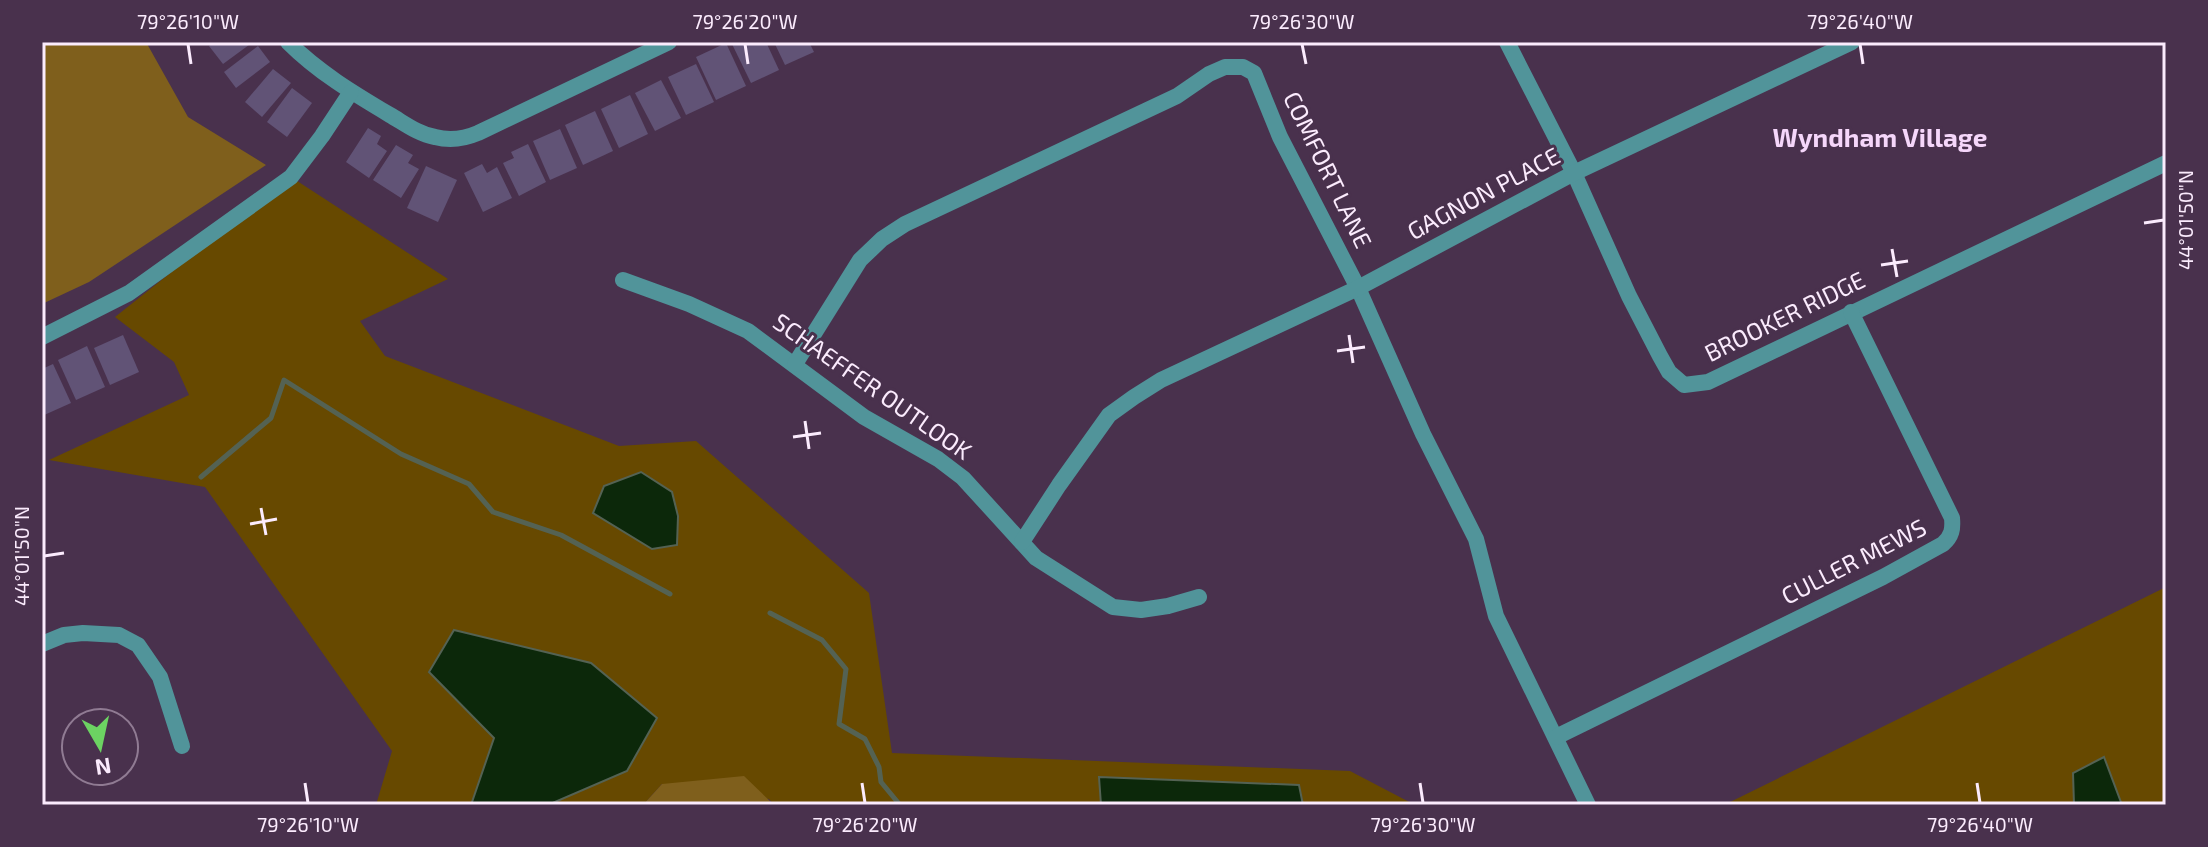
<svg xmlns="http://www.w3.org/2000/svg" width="2208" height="847" font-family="'Exo 2',sans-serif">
  <rect width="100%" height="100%" fill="#49314d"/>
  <g fill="#674900">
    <polygon points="291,177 448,279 360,321 385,356 619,446 696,441 869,593 892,753 1350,771 1415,805 774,805 769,799 662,784 643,805 376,805 392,751 205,487 49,460 189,395 174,362 115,317"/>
    <polygon points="2166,587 2166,805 1724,805"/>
  </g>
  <g fill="#7f5f1c">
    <polygon points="42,42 146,42 188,117 266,165 89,282 42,304"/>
    <polygon points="744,776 774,805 643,805 662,784"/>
  </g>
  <g fill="#0c280a" stroke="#546253" stroke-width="2">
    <polygon points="641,472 672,492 678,516 677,545 652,549 593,513 604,486"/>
    <polygon points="454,630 591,663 657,718 627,771 548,805 471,805 494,738 429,672"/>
    <polygon points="2104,757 2122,805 2074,805 2073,773"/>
    <polygon points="1099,777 1299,785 1303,805 1101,805"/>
  </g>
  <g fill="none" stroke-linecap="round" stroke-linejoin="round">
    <g stroke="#546253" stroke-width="5">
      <polyline points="201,477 271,418 284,380 401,454 469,484 493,512 561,535 670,594"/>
      <polyline points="770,613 822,640 846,669 839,724 865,739 879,767 881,782 900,805"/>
    </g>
  </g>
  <g fill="#615376">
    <polygon points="214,42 253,42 223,64 209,46"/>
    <polygon points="731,42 766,42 779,70 751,83"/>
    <polygon points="774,42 809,42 814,52 785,65"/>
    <polygon points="726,43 746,86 716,100 696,57"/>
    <polygon points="258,46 270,62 236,88 224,72"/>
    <polygon points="696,64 714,102 686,115 668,77"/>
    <polygon points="273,69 291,83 262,117 245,102"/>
    <polygon points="661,80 681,118 655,131 635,93"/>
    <polygon points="292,88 312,103 287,137 267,122"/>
    <polygon points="630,95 648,134 619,148 601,109"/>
    <polygon points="595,111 613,151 583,165 565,125"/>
    <polygon points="368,128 381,136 377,144 387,151 369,178 346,162"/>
    <polygon points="560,129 577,168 550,180 533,141"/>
    <polygon points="528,144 546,182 519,196 503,163 514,158 511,152"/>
    <polygon points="396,145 413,155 408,163 419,169 401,198 373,180"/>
    <polygon points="482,164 487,173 497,167 512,198 483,212 464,173"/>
    <polygon points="426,166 457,180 438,222 407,208"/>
    <polygon points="123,335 139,372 110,385 94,348"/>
    <polygon points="87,346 105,387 76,400 58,360"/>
    <polygon points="53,364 71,403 42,416 42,369"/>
  </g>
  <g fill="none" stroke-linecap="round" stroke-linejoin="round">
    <g stroke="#51949a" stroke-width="16">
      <path d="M288,42C318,72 353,93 390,115C404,123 418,134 435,137C450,141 464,139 478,133L669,42"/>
      <polyline points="1507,42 1574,173 1629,296 1660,356 1669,372 1684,385 1708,382 2166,163"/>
      <polyline points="623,280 689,304 748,331 864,417 938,459 963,478 1036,558 1113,607 1141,610 1168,606 1199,597"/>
      <polyline points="42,337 129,293 291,177 322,136 351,92"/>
      <polyline points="795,364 860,260 882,239 905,224 1177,96 1209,74 1225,67 1243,67 1254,73 1280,137 1358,288 1423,434 1476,539 1496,616 1588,805"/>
      <polyline points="1022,542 1059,485 1109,415 1134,397 1161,380 1358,288 1574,173 1852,42"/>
      <polyline points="42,644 64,635 83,633 119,635 138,645 160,677 182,746"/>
      <path d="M1556,737L1883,577L1943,544C1952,536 1953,529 1952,518L1851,312"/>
    </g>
  </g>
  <path fill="none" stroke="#fbebfd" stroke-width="3" d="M188,44L191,64M745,44L748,64M1302,44L1306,64M1860,44L1863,64M2144,223L2164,220M1892,249L1897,277M1881,265L1908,261M1349,335L1353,363M1337,351L1365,347M805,421L809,449M793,437L821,433M261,508L266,535M250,524L277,519M44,556L64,553M305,783L308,803M862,783L865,803M1420,783L1423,803M1977,783L1980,803"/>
  <g text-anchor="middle" stroke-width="6" stroke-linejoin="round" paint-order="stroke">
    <g font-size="24" fill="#fbebfd" stroke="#49314d">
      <text transform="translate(1327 170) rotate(64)" y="8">COMFORT LANE</text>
      <text transform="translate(1484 194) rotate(-28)" y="8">GAGNON PLACE</text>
      <text transform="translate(1785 317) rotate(-26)" y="8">BROOKER RIDGE</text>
      <text transform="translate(872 387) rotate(35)" y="8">SCHAEFFER OUTLOOK</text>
      <text transform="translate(1854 562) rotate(-27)" y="8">CULLER MEWS</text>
    </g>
    <g font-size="26" font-weight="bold" fill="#f5d6fa" stroke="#49314d">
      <text x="1880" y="147">Wyndham Village</text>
    </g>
  </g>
  <rect width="2208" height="847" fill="none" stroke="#49314d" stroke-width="88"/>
  <g transform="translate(100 747) rotate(171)"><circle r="38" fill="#49314d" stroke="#907b93" stroke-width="2"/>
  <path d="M0-6L14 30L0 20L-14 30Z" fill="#6cd362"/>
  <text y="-12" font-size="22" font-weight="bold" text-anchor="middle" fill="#fbebfd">N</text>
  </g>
  <rect x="44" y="44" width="2120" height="759" fill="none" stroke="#fbebfd" stroke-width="3"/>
  <g font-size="20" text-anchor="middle" fill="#fbebfd">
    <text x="188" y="29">79°26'10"W</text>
    <text x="745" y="29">79°26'20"W</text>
    <text x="1302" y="29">79°26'30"W</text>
    <text x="1860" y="29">79°26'40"W</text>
    <text transform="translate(2186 220) rotate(-90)" y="7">44°01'50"N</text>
    <text transform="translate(22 556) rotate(-90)" y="7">44°01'50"N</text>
    <text x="308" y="832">79°26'10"W</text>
    <text x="865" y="832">79°26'20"W</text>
    <text x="1423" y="832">79°26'30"W</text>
    <text x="1980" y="832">79°26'40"W</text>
  </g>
</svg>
